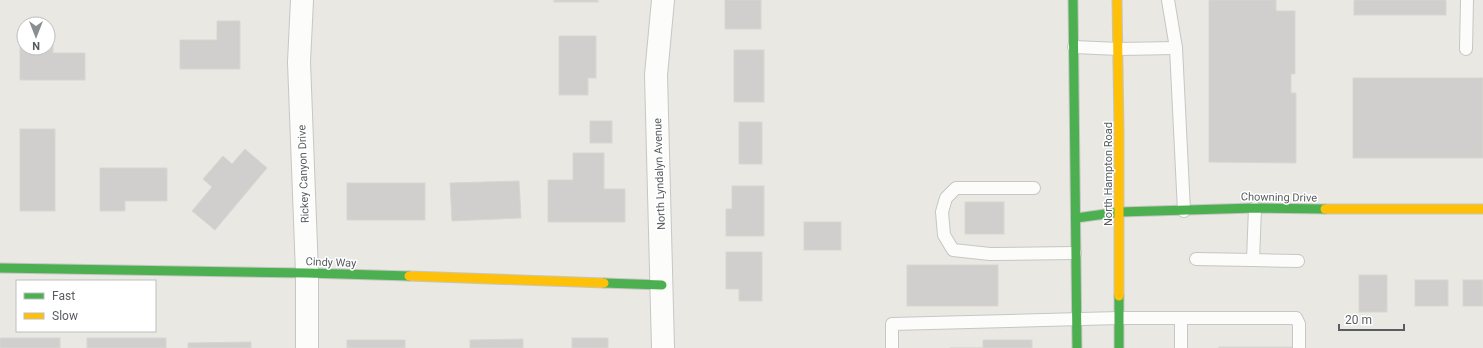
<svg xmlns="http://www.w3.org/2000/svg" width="1483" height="348" font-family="Roboto,sans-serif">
  <rect width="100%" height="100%" fill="#e9e8e3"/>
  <g fill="#d1cfcd" stroke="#d8d6d2">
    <rect x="554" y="0" width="44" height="2"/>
    <rect x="725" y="0" width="36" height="29"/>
    <polygon points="1209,0 1276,0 1276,11 1295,11 1295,74 1291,74 1291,93 1296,93 1296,163 1209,162"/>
    <rect x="1354" y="0" width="92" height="15"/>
    <polygon points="217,21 240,21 240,69 180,69 180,40 217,40"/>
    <polygon points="20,30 24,30 24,48 48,48 48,30 53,30 53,53 85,53 85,80 20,80"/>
    <polygon points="559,36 596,36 596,78 588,78 588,95 559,95"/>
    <rect x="734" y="50" width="30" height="52"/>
    <rect x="1353" y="78" width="130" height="80"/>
    <rect x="590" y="121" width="22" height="22"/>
    <rect x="739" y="122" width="23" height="42"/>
    <rect x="20" y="129" width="35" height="82"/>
    <polygon points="245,149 267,168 215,230 192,211 212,187 203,179 223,156 232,164"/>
    <polygon points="573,153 604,153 604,189 625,189 625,222 548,222 548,180 573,180"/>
    <polygon points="100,168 167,168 167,201 125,201 125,211 100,211"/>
    <polygon points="519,181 521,218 452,221 450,183"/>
    <rect x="347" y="183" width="78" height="37"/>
    <polygon points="732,186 764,186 764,236 726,236 726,209 732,209"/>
    <rect x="965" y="202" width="39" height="32"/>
    <rect x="804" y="222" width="37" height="28"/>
    <polygon points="726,252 762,252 762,301 739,301 739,289 726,289"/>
    <rect x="907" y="265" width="91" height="41"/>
    <rect x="1359" y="275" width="28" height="37"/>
    <rect x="1415" y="280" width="33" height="26"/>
    <rect x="1463" y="280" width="20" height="26"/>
    <rect x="0" y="338" width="60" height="10"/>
    <rect x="87" y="338" width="79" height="10"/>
    <rect x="572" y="338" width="36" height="10"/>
    <polygon points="523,339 523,348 470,348 470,340"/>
    <rect x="347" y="340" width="58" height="8"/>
    <polygon points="983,340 1032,340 1032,348 950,348 983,348"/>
    <polygon points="251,342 251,348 188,348 188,343"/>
    <rect x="1219" y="347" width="75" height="1"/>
  </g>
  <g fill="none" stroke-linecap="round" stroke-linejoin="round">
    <g stroke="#c6c6c5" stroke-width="14">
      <g id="lane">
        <polyline points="1168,0 1176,48 1184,211"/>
        <polyline points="1074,47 1119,49 1176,48"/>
        <polyline points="1466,49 1467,0"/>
        <polyline points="1034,188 956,188 946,198 942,212 944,235 953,250 990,254 1075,253"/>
        <polyline points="1196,259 1253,260 1255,208"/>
        <polyline points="1253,260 1298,261"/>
        <polyline points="1181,318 1181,348"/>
        <polyline points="892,348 892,324 1119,318 1296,318 1299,324 1299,348"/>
      </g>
    </g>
    <g stroke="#c6c6c5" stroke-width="24">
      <g id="street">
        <polyline points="302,0 299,62 307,273 307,348"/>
        <polyline points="663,0 656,75 663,348"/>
      </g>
    </g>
    <g stroke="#c5c5c3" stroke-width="11">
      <g id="fast">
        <polyline points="1073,0 1077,348"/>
        <polyline points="1076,218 1120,212 1255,208 1325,209"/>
        <polyline points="0,268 307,273 409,276"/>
        <polyline points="604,283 662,285"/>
        <polyline points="1119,348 1119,296"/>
      </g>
    </g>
    <g stroke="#c5c5c3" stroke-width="11">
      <g id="slow">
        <polyline points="1117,0 1119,130 1119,296"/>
        <polyline points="1325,209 1483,209"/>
        <polyline points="409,276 604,283"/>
      </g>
    </g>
    <use href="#lane" stroke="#fcfcfb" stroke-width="12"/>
    <use href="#street" stroke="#fcfcfb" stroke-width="22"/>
    <use href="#fast" stroke="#4caf50" stroke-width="9"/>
    <use href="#slow" stroke="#ffc107" stroke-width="9"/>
  </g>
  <g text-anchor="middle" stroke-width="3" stroke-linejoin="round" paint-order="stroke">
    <g font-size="11" fill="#595d61" stroke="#fff">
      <text transform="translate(303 174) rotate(-92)" y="4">Rickey Canyon Drive</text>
      <text transform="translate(659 174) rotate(-92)" y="4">North Lyndalyn Avenue</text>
      <text transform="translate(1108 174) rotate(-90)" y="4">North Hampton Road</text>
      <text transform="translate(1279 197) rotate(1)" y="4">Chowning Drive</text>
      <text transform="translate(331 262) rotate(2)" y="4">Cindy Way</text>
    </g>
  </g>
  <rect x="16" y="280" width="140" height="52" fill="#ffffff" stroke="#bdbec0"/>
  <rect x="24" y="293" width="20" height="6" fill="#4caf50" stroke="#bdbec0"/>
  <text x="52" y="300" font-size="12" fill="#595d61">Fast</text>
  <rect x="24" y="313" width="20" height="6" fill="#ffc107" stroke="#bdbec0"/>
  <text x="52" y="320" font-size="12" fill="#595d61">Slow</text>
  <g transform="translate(36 36) rotate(180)"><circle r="19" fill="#ffffff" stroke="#bdbec0"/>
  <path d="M0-3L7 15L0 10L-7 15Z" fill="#8b8e8e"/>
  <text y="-6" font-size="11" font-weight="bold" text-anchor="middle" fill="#595d61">N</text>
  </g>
  <path d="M1339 324v6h65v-6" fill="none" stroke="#595d61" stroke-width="2"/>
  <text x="1345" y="324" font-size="12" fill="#595d61" stroke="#ffffff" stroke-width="3" paint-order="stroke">20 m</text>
</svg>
